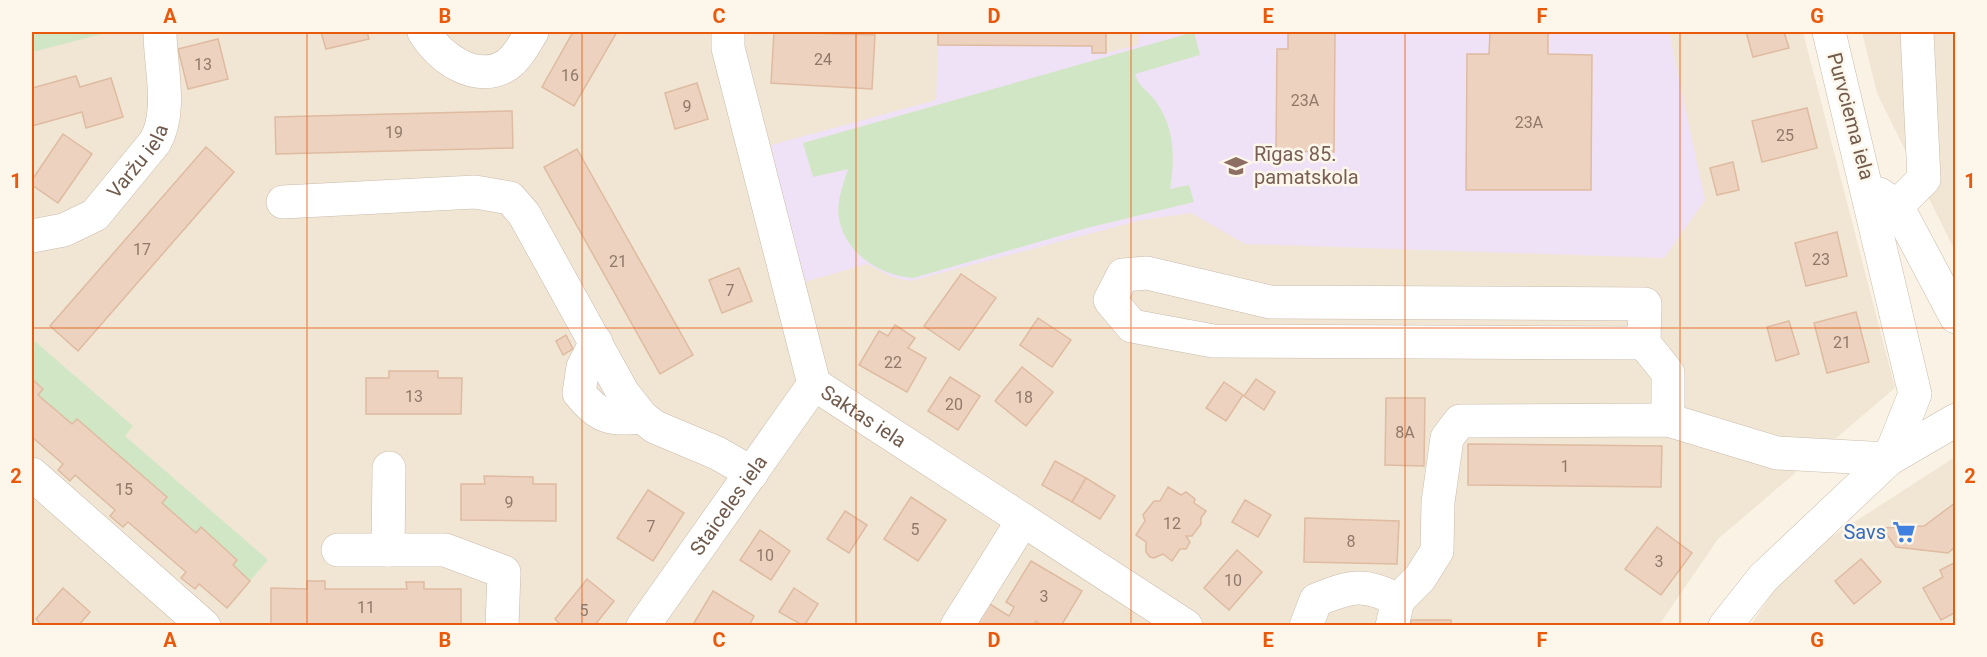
<svg xmlns="http://www.w3.org/2000/svg" width="1987" height="657" font-family="Roboto,sans-serif">
  <rect width="100%" height="100%" fill="#faf3e5"/>
  <g fill="#f1e5d4">
    <polygon points="32,32 1803,32 1895,388 1718,539 1659,625 32,625"/>
    <polygon points="1862,32 1955,32 1955,251 1877,93"/>
    <polygon points="1955,457 1955,625 1750,626 1794,561"/>
  </g>
  <polygon fill="#f0e2f6" points="1139,32 1669,32 1705,200 1664,258 1245,244 1191,213 1142,220 911,281 892,277 867,264 801,283 771,145 936,100 938,45 1092,46 1093,53 1106,53 1138,45"/>
  <g fill="#d1e6c5">
    <polygon points="32,32 110,32 32,52"/>
    <path d="M1194,32L1200,55L1135,74C1140,89 1148,90 1157,103C1175,129 1175,160 1170,189L1189,185L1194,202L1087,228L913,278C879,275 846,254 839,219C836,202 843,185 848,169L813,177L803,143Z"/>
    <polygon points="32,339 133,426 125,436 268,560 250,581 233,565 237,559 201,528 196,533 162,503 166,497 77,419 72,424 38,395 43,389 32,379"/>
  </g>
  <g fill="#edd3bf" stroke="#debba1" stroke-width="1.5">
    <polygon points="321,32 367,32 369,39 326,49"/>
    <polygon points="573,32 617,32 574,106 542,87"/>
    <polygon points="774,32 875,35 872,89 771,83"/>
    <polygon points="938,32 1106,32 1106,53 1092,53 1092,46 938,45"/>
    <polygon points="1288,32 1335,32 1334,152 1276,151 1277,49 1288,49"/>
    <polygon points="1490,32 1548,32 1548,54 1592,55 1591,190 1466,190 1467,54 1489,54"/>
    <polygon points="1746,32 1784,32 1789,48 1753,57"/>
    <polygon points="218,39 228,79 188,89 178,49"/>
    <polygon points="76,76 80,87 111,78 123,117 86,128 82,112 32,126 32,88"/>
    <polygon points="697,83 708,119 675,129 665,93"/>
    <polygon points="1807,108 1817,148 1762,162 1752,121"/>
    <polygon points="512,111 513,148 276,154 275,117"/>
    <polygon points="63,134 92,154 58,203 32,185 32,180"/>
    <polygon points="206,147 234,172 78,351 50,326"/>
    <polygon points="577,149 693,355 660,374 544,167"/>
    <polygon points="1733,162 1739,190 1717,195 1710,168"/>
    <polygon points="1837,232 1847,276 1806,286 1795,243"/>
    <polygon points="739,268 752,301 722,313 709,280"/>
    <polygon points="961,274 996,298 959,350 924,326"/>
    <polygon points="1856,312 1869,362 1827,373 1814,323"/>
    <polygon points="1038,318 1071,340 1052,367 1020,345"/>
    <polygon points="1789,321 1799,354 1776,361 1767,327"/>
    <polygon points="895,325 915,338 908,348 926,358 907,392 859,365 879,331 888,336"/>
    <polygon points="566,335 573,349 563,355 556,341"/>
    <polygon points="1022,367 1053,392 1026,426 995,401"/>
    <polygon points="389,371 438,371 438,378 462,378 461,414 366,414 366,378 389,378"/>
    <polygon points="950,377 980,396 958,430 928,411"/>
    <polygon points="32,379 43,389 38,395 72,424 77,419 167,497 162,503 196,533 201,527 237,560 233,565 250,581 227,608 199,584 195,589 181,578 186,572 128,522 123,527 110,516 115,510 75,475 70,481 58,470 63,464 32,437"/>
    <polygon points="1256,379 1275,392 1264,410 1244,396"/>
    <polygon points="1224,382 1243,395 1226,421 1206,408"/>
    <polygon points="1386,398 1425,398 1424,466 1385,465"/>
    <polygon points="1468,444 1662,446 1661,487 1468,485"/>
    <polygon points="1055,461 1086,478 1072,502 1042,485"/>
    <polygon points="484,476 533,477 533,484 556,484 556,521 461,520 461,484 485,484"/>
    <polygon points="1086,478 1115,496 1100,519 1072,502"/>
    <polygon points="1168,487 1181,495 1186,492 1195,499 1194,503 1206,511 1201,518 1201,524 1192,536 1186,536 1190,542 1186,549 1180,549 1172,561 1163,554 1154,558 1150,557 1146,552 1146,542 1136,535 1145,521 1143,515 1154,501 1160,501"/>
    <polygon points="648,490 684,513 653,561 617,538"/>
    <polygon points="911,497 946,520 918,561 884,539"/>
    <polygon points="1245,500 1271,515 1258,537 1232,522"/>
    <polygon points="1955,503 1956,546 1948,553 1896,547 1882,528 1924,526"/>
    <polygon points="845,511 867,525 849,553 827,539"/>
    <polygon points="1305,518 1399,521 1397,564 1304,562"/>
    <polygon points="1657,527 1692,553 1661,595 1625,569"/>
    <polygon points="760,530 790,551 771,580 740,560"/>
    <polygon points="1237,550 1262,572 1229,610 1204,588"/>
    <polygon points="1861,559 1881,582 1854,604 1835,581"/>
    <polygon points="1031,561 1082,591 1061,626 1043,626 1036,621 1033,626 973,626 985,601 1009,616 1014,607 1006,602"/>
    <polygon points="1956,562 1956,612 1941,620 1923,588 1943,577 1940,570"/>
    <polygon points="587,579 614,601 594,626 562,626 555,619"/>
    <polygon points="307,581 325,581 325,589 407,589 406,582 424,582 424,589 461,589 461,626 271,625 271,588 307,589"/>
    <polygon points="63,588 90,612 78,626 43,626 36,619"/>
    <polygon points="794,588 818,604 804,626 779,612"/>
    <polygon points="713,591 754,616 749,626 699,626 694,623"/>
    <rect x="1411" y="620" width="40" height="6"/>
  </g>
  <g fill="none" stroke-linecap="round" stroke-linejoin="round">
    <g stroke="#cbbbac" stroke-width="34">
      <g id="minor">
        <path d="M424,32C439,57 476,85 507,65C518,57 525,43 532,32"/>
        <path id="s1" d="M728,32V48L814,384L1186,626"/>
        <polyline points="1879,194 1897,206 1956,317"/>
        <polyline points="283,202 475,192 510,198 524,214 623,393 642,417 655,427 717,453 752,473"/>
        <polyline points="1897,206 1924,179 1917,32"/>
        <path id="s2" d="M32,236L64,230L95,215L155,142C173,111 160,66 160,32"/>
        <path d="M596,342L583,367L579,393C600,418 609,420 642,417"/>
        <polyline points="1644,343 1645,304 1270,302 1147,273 1123,275 1110,300 1132,326 1213,341 1644,343 1668,373 1668,420"/>
        <polyline points="32,474 204,626"/>
        <polyline points="338,550 445,550 504,572 502,626"/>
        <polyline points="388,550 389,468"/>
        <path id="s3" d="M643,626L814,384"/>
        <polyline points="957,626 1023,520"/>
        <path d="M1306,626L1316,600C1351,586 1364,582 1398,600"/>
        <polyline points="1392,626 1398,600 1420,578 1437,551 1438,502 1447,438 1460,421 1668,420 1777,453 1889,459 1915,394 1829,32"/>
        <polyline points="1725,626 1763,578 1889,459 1956,420"/>
      </g>
    </g>
    <use href="#minor" stroke="#fff" stroke-width="33"/>
  </g>
  <path fill="none" stroke="#e8590c" stroke-width="1.5" stroke-opacity="0.55" d="M307,32V626M582,32V626M856,32V626M1131,32V626M1405,32V626M1680,32V626M32,328H1956"/>
  <defs>
    <g id="school-bare" transform="scale(1.8)"><path d="M0-5L7-2L0 1L-7-2ZM-4 1L0 2.5L4 1V4Q0 6-4 4Z" fill="#8d6e63" stroke="#fdf7eb" stroke-width="2.5" paint-order="stroke"/></g>
    <g id="supermarket-bare" transform="scale(1.8)"><path d="M-6-5.5h2.5l.6 2H6L4.5 2H-2.5L-4.4-4H-6ZM-1.5 3.2a1.3 1.3 0 1 0 .1 0ZM3 3.2a1.3 1.3 0 1 0 .1 0Z" fill="#3f7fe0" stroke="#fdf7eb" stroke-width="2.5" paint-order="stroke"/></g>
  </defs>
  <g fill-rule="evenodd">
    <use href="#school-bare" x="1236" y="166"/>
    <use href="#supermarket-bare" x="1904" y="532"/>
  </g>
  <g text-anchor="middle" stroke-width="5" stroke-linejoin="round" paint-order="stroke">
    <g font-size="16" fill="#90796a">
      <text x="823" y="65">24</text>
      <text x="203" y="70">13</text>
      <text x="570" y="81">16</text>
      <text x="1305" y="106">23A</text>
      <text x="687" y="112">9</text>
      <text x="1529" y="128">23A</text>
      <text x="394" y="138">19</text>
      <text x="1785" y="141">25</text>
      <text x="142" y="255">17</text>
      <text x="1821" y="265">23</text>
      <text x="618" y="267">21</text>
      <text x="730" y="296">7</text>
      <text x="1842" y="348">21</text>
      <text x="893" y="368">22</text>
      <text x="414" y="402">13</text>
      <text x="1024" y="403">18</text>
      <text x="954" y="410">20</text>
      <text x="1405" y="438">8A</text>
      <text x="1565" y="472">1</text>
      <text x="124" y="495">15</text>
      <text x="509" y="508">9</text>
      <text x="1172" y="529">12</text>
      <text x="651" y="532">7</text>
      <text x="915" y="535">5</text>
      <text x="1351" y="547">8</text>
      <text x="765" y="561">10</text>
      <text x="1659" y="567">3</text>
      <text x="1233" y="586">10</text>
      <text x="1044" y="602">3</text>
      <text x="366" y="613">11</text>
      <text x="584" y="616">5</text>
    </g>
    <g font-size="20" fill="#715b4d" stroke="#fdf7eb">
      <text transform="translate(1851 116) rotate(75)" y="7">Purvciema iela</text>
      <text dy="7" stroke="none"><textPath href="#s2" startOffset="136">Varžu iela</textPath></text>
      <text dy="7" stroke="none"><textPath href="#s1" startOffset="422">Saktas iela</textPath></text>
      <text dy="7" stroke="none"><textPath href="#s3" startOffset="148">Staiceles iela</textPath></text>
    </g>
    <g font-size="20" fill="#785e54" stroke="#fdf7eb" text-anchor="start">
      <text x="1254" y="161">Rīgas 85.<tspan x="1254" dy="23">pamatskola</tspan></text>
    </g>
    <g font-size="20" fill="#366cbe" stroke="#fdf7eb" text-anchor="end">
      <text x="1886" y="539">Savs</text>
    </g>
  </g>
  <rect width="1987" height="657" fill="none" stroke="#fdf7eb" stroke-width="66"/>
  <rect x="33" y="33" width="1921" height="591" fill="none" stroke="#e8590c" stroke-width="2"/>
  <g font-size="20" text-anchor="middle" font-weight="bold" fill="#e8590c">
    <text x="170" y="23">A</text>
    <text x="445" y="23">B</text>
    <text x="719" y="23">C</text>
    <text x="994" y="23">D</text>
    <text x="1268" y="23">E</text>
    <text x="1542" y="23">F</text>
    <text x="1817" y="23">G</text>
    <text x="16" y="188">1</text>
    <text x="1970" y="188">1</text>
    <text x="16" y="483">2</text>
    <text x="1970" y="483">2</text>
    <text x="170" y="647">A</text>
    <text x="445" y="647">B</text>
    <text x="719" y="647">C</text>
    <text x="994" y="647">D</text>
    <text x="1268" y="647">E</text>
    <text x="1542" y="647">F</text>
    <text x="1817" y="647">G</text>
  </g>
</svg>
